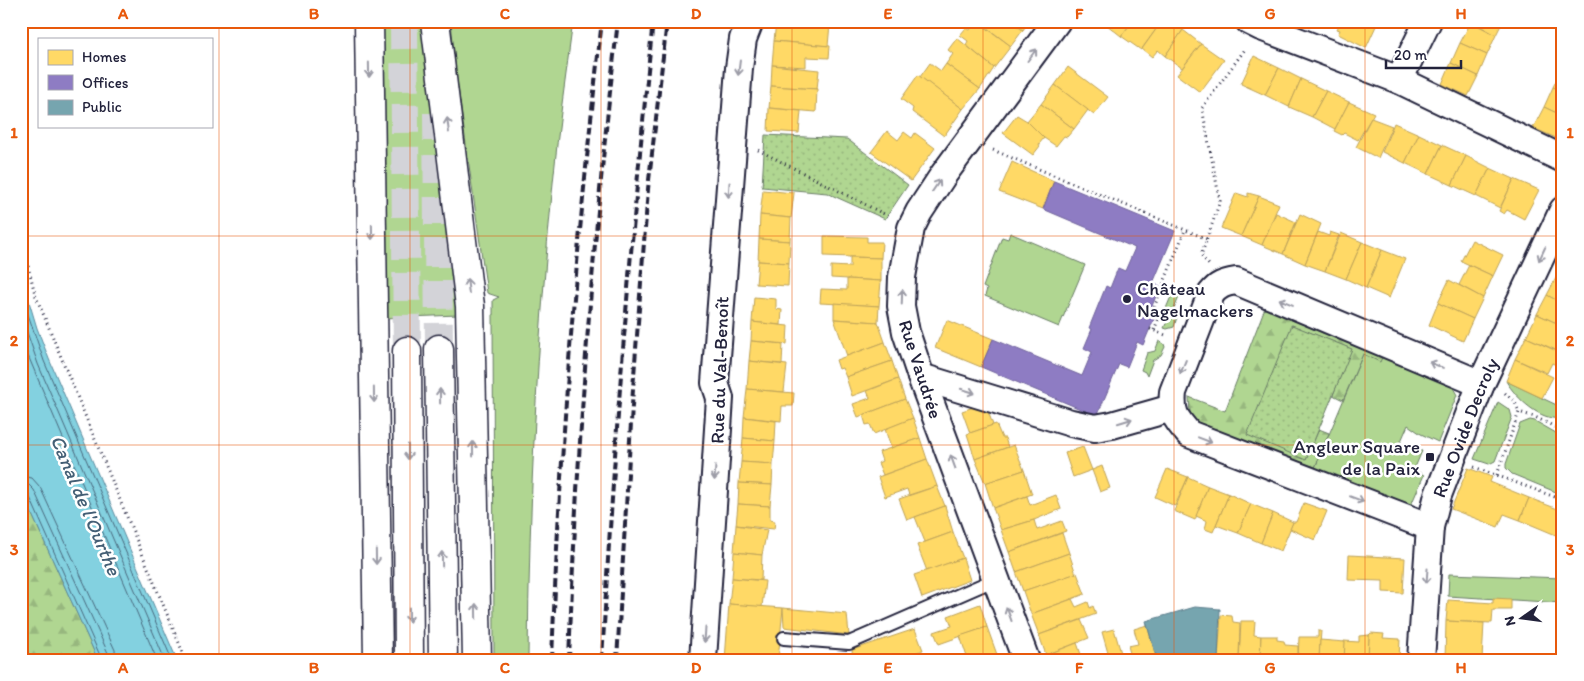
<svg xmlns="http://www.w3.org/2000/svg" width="1584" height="681" font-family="Itim,sans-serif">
  <defs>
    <pattern id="forest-firs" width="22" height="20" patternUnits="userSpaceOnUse" patternTransform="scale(1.25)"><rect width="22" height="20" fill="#b0d691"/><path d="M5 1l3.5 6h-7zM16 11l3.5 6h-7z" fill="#97b77e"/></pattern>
    <pattern id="park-dots" width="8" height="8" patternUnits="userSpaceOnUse" patternTransform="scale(1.25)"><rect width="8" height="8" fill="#b0d691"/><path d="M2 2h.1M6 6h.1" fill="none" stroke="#97b77e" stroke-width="1.8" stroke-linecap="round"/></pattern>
  </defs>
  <rect width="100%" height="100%" fill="#fff"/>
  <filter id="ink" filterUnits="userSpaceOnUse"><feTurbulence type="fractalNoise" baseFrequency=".02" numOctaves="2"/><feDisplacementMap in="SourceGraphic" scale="10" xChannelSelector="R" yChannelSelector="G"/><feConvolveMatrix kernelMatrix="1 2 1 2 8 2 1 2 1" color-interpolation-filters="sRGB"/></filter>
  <g filter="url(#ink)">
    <g fill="#b0d691" stroke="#697c66">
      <polygon points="379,21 425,21 458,315 384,318"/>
      <path d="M451,21H573C566,75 558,129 553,183C537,341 529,501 528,660H494L493,300L499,297L487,293L456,73Z"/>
      <polygon points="1010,233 1085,265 1059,327 985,296 987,289 983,287 1002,237 1008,239"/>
      <polygon points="1172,294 1180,295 1174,309 1177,317 1174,327 1167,329 1164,328 1169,317 1165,311"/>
      <polygon points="1159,341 1164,344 1165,347 1161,355 1153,360 1147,376 1145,372 1141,370 1147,353 1155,351"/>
      <polygon points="1363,354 1383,355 1450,382 1457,395 1438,442 1421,434 1408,425 1398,448 1422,451 1414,470 1424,475 1411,505 1404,509 1314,470"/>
      <path d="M1506,381L1563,408L1561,411L1562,418C1541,422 1516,398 1506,381Z"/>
      <polygon points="1498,402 1510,410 1512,417 1495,461 1489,464 1474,459"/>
      <polygon points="1530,420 1535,421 1563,437 1563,495 1512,474 1506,468 1506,464 1520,424"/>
      <polygon points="1449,574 1563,578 1563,603 1448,596"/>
    </g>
    <g fill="url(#forest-firs)" stroke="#697c66">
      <polygon points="1266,305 1383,355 1380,362 1363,354 1343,400 1333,395 1351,349 1291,325 1306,460 1319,429 1329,433 1314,470 1194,421 1190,413 1189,397 1225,411"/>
      <polygon points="21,490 98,660 26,660 21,648"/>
    </g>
    <g fill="url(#park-dots)" stroke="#697c66">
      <polygon points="765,135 847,139 908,185 885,219 827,193 762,187"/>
      <polygon points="1292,325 1352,349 1306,460 1247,435"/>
    </g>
    <polygon fill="#83d1e0" stroke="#5c8b9e" points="21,275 37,328 49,359 177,660 98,660 21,490"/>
    <g fill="#ffd966" stroke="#bda259">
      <polygon points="776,21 830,24 828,46 774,41"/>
      <polygon points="977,21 1011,46 994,68 966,45 968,41 960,35 966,28 970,30"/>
      <polygon points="978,21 1010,21 1023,30 1011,46"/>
      <polygon points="1010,21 1029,21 1023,30"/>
      <polygon points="1102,21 1133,21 1121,36"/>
      <polygon points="1133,21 1162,21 1141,50 1121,36"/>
      <polygon points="1162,21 1172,21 1183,30 1165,56 1158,50 1152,57 1142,49"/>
      <polygon points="1341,21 1366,21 1376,26 1366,48 1338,34 1340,30 1337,29"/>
      <polygon points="1471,21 1503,21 1496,35"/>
      <polygon points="1471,22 1496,35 1487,55 1460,43"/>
      <polygon points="1183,30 1201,44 1182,68 1165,56"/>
      <polygon points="957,38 994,68 980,89 946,64 953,54 948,50"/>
      <polygon points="774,41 830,46 829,58 806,57 806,67 772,65"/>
      <polygon points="1460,43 1487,55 1478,76 1451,63"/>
      <polygon points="1201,44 1224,60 1200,92 1177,75"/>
      <polygon points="1254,56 1279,68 1265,95 1241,84"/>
      <polygon points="930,63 941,71 946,64 980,89 963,109 920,77"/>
      <polygon points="1451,63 1478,76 1468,96 1442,84"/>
      <polygon points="772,65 819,70 817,89 771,86"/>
      <polygon points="1068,67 1108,97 1094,115 1055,85"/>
      <polygon points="1563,67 1563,91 1553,87"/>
      <polygon points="1279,68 1301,79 1289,107 1265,95"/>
      <polygon points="918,75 963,109 944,136 912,112 913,108 901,99"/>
      <polygon points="1301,79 1326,91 1312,117 1289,107"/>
      <polygon points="1055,85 1088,110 1074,129 1041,104"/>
      <polygon points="771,86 817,89 816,112 769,108"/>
      <polygon points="1553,87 1563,91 1563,116 1544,107"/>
      <polygon points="1326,91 1349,102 1335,129 1312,117"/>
      <polygon points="1349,102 1374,113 1358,140 1344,133 1342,135 1334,131"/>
      <polygon points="1041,104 1074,129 1067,137 1064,136 1056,146 1044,138 1027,121"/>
      <polygon points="1544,107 1563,116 1563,141 1533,128"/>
      <polygon points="769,108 801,111 799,133 768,131"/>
      <polygon points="1017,115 1027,121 1044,138 1039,144 1040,146 1033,155 1003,133"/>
      <polygon points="1371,118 1392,126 1378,158 1356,147"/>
      <polygon points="1394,123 1419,134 1405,163 1382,152"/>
      <polygon points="887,131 898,140 904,132 912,138 915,133 935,148 911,181 871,152"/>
      <polygon points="1419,134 1442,145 1428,174 1405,163"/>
      <polygon points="1442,145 1466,156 1452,185 1428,174"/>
      <polygon points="1466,156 1490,168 1476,196 1452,185"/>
      <polygon points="1012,162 1054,181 1043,209 999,192"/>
      <polygon points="1490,168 1514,179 1500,208 1476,196"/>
      <polygon points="1514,179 1539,190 1524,219 1507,210 1504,214 1499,211"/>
      <polygon points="763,190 794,193 791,218 760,215"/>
      <polygon points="1236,193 1248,197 1248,193 1259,196 1241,236 1221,228"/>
      <polygon points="1259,196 1279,204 1262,245 1241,236"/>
      <polygon points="1276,213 1296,222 1283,254 1262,245"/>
      <polygon points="1300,214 1321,224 1305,264 1283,254"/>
      <polygon points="760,215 791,218 790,241 759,239"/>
      <polygon points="1318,232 1329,236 1330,232 1339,235 1325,271 1305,264"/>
      <polygon points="1341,233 1362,242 1346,279 1325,271"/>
      <polygon points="824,236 867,237 867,242 882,242 881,258 824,256"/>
      <polygon points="759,239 790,241 789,263 758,261"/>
      <polygon points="1472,240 1503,255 1493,276 1461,261"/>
      <polygon points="1362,242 1382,250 1366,288 1346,279"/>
      <polygon points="1382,250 1405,259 1389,298 1366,288"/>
      <polygon points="850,257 881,258 881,281 831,278 831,266 850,267"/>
      <polygon points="758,261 789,263 788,286 756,284"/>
      <polygon points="1469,265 1493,276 1483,298 1459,285"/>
      <polygon points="1557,276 1563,279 1563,304 1547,295"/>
      <polygon points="847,279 881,281 879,306 820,303 821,289 847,290"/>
      <polygon points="1449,280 1483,298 1473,319 1438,303"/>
      <polygon points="1547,295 1563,304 1563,326 1537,314"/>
      <polygon points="754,297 776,299 776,309 782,310 781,325 752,322"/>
      <polygon points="834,303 879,306 878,322 834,319"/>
      <polygon points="1438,303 1473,319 1463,341 1429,325"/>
      <polygon points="1537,314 1563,326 1563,341 1558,351 1526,337"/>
      <polygon points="834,319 878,322 885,342 847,356"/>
      <polygon points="947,320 993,339 981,367 935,348"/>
      <polygon points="752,322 788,326 787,344 751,341"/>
      <polygon points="1526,337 1563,354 1562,368 1552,363 1547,373 1515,359"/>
      <polygon points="751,341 783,344 782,364 749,361"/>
      <polygon points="885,342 892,361 846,377 842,368 839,369 836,360"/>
      <polygon points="1515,359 1553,377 1542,398 1506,381"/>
      <polygon points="749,361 787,365 784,392 747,389"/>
      <polygon points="892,361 898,379 852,396 846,377"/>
      <polygon points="898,379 905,399 858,417 853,404 870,398 867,391"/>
      <polygon points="747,389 794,393 793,406 782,406 781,421 744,417"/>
      <polygon points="905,399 913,418 874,434 870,424 866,425 863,415"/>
      <polygon points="985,403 993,425 970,433 962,411"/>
      <polygon points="744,417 776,421 775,441 743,438"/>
      <polygon points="913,418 920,438 891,448 885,429"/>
      <polygon points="996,424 1002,438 1005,438 1008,447 975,459 967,434"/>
      <polygon points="743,438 775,441 773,464 741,462"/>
      <polygon points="920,438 927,459 883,475 878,463 882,461 879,452"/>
      <polygon points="1014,445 1024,470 985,483 975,459"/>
      <polygon points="1083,447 1092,470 1073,477 1065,453"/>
      <polygon points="927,459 937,486 909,495 907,489 885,497 878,477"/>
      <polygon points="741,462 773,464 772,485 739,483"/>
      <polygon points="1102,466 1110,488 1100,492 1092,470"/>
      <polygon points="1468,468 1492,477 1490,482 1529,498 1520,520 1504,514 1498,527 1451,509"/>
      <polygon points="1167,469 1188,477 1175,506 1155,497"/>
      <polygon points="1024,470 1032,494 993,508 985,483"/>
      <polygon points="1188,477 1208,486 1195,520 1174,511"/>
      <polygon points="739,483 772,485 770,506 738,504"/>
      <polygon points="937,486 945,506 907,520 899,499"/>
      <polygon points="1208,486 1229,494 1213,532 1205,529 1207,521 1196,516"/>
      <polygon points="1229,494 1251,504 1238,533 1216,525"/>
      <polygon points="1056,495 1061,509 1034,520 1001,530 993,508 1027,496 1030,505"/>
      <polygon points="1529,498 1563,511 1563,538 1520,520"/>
      <polygon points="1304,503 1327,511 1315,540 1290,529 1293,522 1296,522"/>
      <polygon points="738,504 770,506 770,520 775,521 774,529 736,525"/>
      <polygon points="1251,504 1273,513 1261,543 1238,533"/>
      <polygon points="945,506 953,532 925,542 915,517"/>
      <polygon points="1273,513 1293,522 1281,551 1261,543"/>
      <polygon points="1034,520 1037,530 1062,521 1066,531 1009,552 1001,530"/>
      <polygon points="736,525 767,530 762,555 734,552"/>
      <polygon points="953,532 963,558 927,571 917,545"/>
      <polygon points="1062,533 1069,553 1016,572 1009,552"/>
      <polygon points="734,552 762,555 761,580 732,578"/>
      <polygon points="1069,553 1076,574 1023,591 1016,572"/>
      <polygon points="1349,555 1405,558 1403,593 1383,592 1383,581 1348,580"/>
      <polygon points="963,558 970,580 922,598 914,575"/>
      <polygon points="1077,573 1085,594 1031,614 1023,591"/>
      <polygon points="732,578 765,581 762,607 729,604"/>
      <polygon points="1493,598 1511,599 1511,610 1493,610 1492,623 1446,621 1448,600 1493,603"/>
      <polygon points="1072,599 1076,607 1088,602 1090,608 1093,606 1096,614 1039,635 1031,614"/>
      <polygon points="729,604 783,608 778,660 725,660"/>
      <polygon points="980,604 987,627 939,644 934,632 952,626 948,616"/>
      <polygon points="783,608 847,614 849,635 784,627"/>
      <polygon points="1221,615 1232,616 1233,622 1240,623 1239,660 1218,660"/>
      <polygon points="1081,620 1089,638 1046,655 1039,635"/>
      <polygon points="1241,621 1255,621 1254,635 1261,636 1260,660 1239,660"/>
      <polygon points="1446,621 1484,623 1482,660 1445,660"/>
      <polygon points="1147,625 1157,660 1132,660 1128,646 1138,644 1134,629"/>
      <polygon points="987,627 999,660 968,660 960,636"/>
      <polygon points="915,629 923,650 896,660 853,660 852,650"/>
      <polygon points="1114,629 1121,653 1120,660 1110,660 1102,632"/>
      <polygon points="1318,631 1321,631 1319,660 1298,660 1299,637 1318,637"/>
      <polygon points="1371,633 1384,634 1383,638 1400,639 1399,660 1368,660 1369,635"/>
      <polygon points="1369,635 1368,660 1344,660 1344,641 1359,642 1359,636"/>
      <polygon points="1261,636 1277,636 1277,640 1284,641 1285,645 1298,646 1298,660 1260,660"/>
      <polygon points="1320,640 1345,642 1344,660 1319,660"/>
      <polygon points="1077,643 1083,660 1048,660 1046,655"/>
    </g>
    <polygon fill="#8e7cc3" stroke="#6e619a" points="1054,181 1175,231 1153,283 1160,286 1150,311 1156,314 1143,345 1137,342 1127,367 1119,364 1097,416 981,367 993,339 1082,376 1092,352 1084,348 1092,329 1089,328 1106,286 1110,288 1118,268 1125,271 1135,248 1043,209"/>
    <polygon fill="#76a5af" stroke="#5d7e8c" points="1195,607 1220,609 1218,660 1157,660 1146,621"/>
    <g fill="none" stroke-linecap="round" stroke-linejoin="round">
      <g stroke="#49687d" stroke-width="1">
        <polyline points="21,294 44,361 172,660"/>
        <polyline points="21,315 38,364 165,660"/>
        <polyline points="21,339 157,660"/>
        <polyline points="21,476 32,478 40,487 115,650 116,660"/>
        <polyline points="21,483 29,485 34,490 108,653 109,660"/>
        <polyline points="21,490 26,490 28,493 102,660"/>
      </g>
      <g stroke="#d3d3d8" stroke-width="28" stroke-dasharray="28 14" stroke-linecap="butt">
        <polyline points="404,21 407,351"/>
        <polyline points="437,113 439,349"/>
      </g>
      <g stroke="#22223b" stroke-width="16">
        <polyline id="lane" points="784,638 849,643 996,579"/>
      </g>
      <g stroke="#22223b" stroke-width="30">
        <g id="street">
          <polyline points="1249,21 1261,27 1399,80 1563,159"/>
          <polyline points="1399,80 1428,21"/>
          <polyline points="921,377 1071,423 1095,428 1112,425 1172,408"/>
          <path d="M1430,527L1189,434C1175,418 1171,413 1173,392L1211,294C1218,285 1224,283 1236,281L1481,384"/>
          <polyline points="703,660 720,398 715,383 739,68 743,39 750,21"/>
          <polyline points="1026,660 921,377 906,332 901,306 902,277 911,228 919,212 944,174 1057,21"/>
          <path id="s1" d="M1421,660L1430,527L1438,495L1481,384L1563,210"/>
        </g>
      </g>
      <g stroke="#22223b" stroke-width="31">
        <g id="highway">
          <polyline points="369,21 378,660"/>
          <polyline points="435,21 470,306 477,660"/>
          <polyline points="439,349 443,660"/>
          <polyline points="407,351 409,660"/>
        </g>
      </g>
      <g stroke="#22223b" stroke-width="3" stroke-dasharray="1 4" stroke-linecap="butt">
        <polyline points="21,32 29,21"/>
        <polyline points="758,150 888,216"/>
        <polyline points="993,150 1207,239 1201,255 1209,265"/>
        <polyline points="21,237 35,294 186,660"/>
        <polyline points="1207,239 1220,201 1202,108 1246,48"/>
        <polyline points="1150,329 1168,336"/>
        <polyline points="1154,330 1161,313 1153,310 1185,230"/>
        <polyline points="1505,393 1515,402 1519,412"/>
        <polyline points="1474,467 1563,500"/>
        <polyline points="1497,475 1519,412 1535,417 1563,431"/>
        <polyline points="21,603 28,660"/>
      </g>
      <use href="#lane" stroke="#fff" stroke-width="12"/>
      <use href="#street" stroke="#fff" stroke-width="26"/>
      <use href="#highway" stroke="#fff" stroke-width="28"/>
      <g stroke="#22223b" stroke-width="4" stroke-dasharray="8 4" stroke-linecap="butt">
        <path d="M552,660C560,446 577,233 602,21"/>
        <path d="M569,660C577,446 593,233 618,21"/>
        <path d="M602,660C614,446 631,234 653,21"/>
        <polyline points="617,660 633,389 648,189 667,21"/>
      </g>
    </g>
    <defs><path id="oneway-shaft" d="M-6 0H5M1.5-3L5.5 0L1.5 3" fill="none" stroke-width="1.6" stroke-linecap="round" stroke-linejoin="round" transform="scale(1.25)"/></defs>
    <g stroke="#9c9ca7">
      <use href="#oneway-shaft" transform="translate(1032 55) rotate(-53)"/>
      <use href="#oneway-shaft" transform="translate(739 68) rotate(97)"/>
      <use href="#oneway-shaft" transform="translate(369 70) rotate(89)"/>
      <use href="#oneway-shaft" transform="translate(448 125) rotate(-97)"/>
      <use href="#oneway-shaft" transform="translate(936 186) rotate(-56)"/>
      <use href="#oneway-shaft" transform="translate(729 190) rotate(94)"/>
      <use href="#oneway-shaft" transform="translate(372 232) rotate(89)"/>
      <use href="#oneway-shaft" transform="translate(1542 254) rotate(115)"/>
      <use href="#oneway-shaft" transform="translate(468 286) rotate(-97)"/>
      <use href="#oneway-shaft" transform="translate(902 297) rotate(-88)"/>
      <use href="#oneway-shaft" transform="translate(1286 302) rotate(-157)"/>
      <use href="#oneway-shaft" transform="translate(1436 365) rotate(-157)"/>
      <use href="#oneway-shaft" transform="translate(1183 367) rotate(112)"/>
      <use href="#oneway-shaft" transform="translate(968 391) rotate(17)"/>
      <use href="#oneway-shaft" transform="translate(374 395) rotate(89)"/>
      <use href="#oneway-shaft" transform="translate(440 396) rotate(-91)"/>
      <use href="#oneway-shaft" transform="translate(1125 421) rotate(-17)"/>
      <use href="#oneway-shaft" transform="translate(1205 440) rotate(21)"/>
      <use href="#oneway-shaft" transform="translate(473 449) rotate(-91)"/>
      <use href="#oneway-shaft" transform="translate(408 452) rotate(90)"/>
      <use href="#oneway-shaft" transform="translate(953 462) rotate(-110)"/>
      <use href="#oneway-shaft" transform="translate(715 473) rotate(94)"/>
      <use href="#oneway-shaft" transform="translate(1357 499) rotate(21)"/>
      <use href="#oneway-shaft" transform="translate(376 557) rotate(89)"/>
      <use href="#oneway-shaft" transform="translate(442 559) rotate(-91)"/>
      <use href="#oneway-shaft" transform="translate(1427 576) rotate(94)"/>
      <use href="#oneway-shaft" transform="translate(476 611) rotate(-91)"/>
      <use href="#oneway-shaft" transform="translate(1009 614) rotate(-110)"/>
      <use href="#oneway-shaft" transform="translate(409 615) rotate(90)"/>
      <use href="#oneway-shaft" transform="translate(705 635) rotate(94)"/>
    </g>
  </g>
  <path fill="none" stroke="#e8590c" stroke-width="1" stroke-opacity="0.55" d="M219,21V660M410,21V660M601,21V660M792,21V660M983,21V660M1174,21V660M1365,21V660M21,236H1563M21,445H1563"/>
  <g fill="#22223b" stroke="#fff" stroke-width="2">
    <circle cx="1127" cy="299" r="5"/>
    <rect x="1425" y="452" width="10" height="10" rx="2.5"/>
  </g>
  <g text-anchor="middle" stroke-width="5" stroke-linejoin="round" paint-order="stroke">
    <g font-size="19" fill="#22223b" stroke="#fff" text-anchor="start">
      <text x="1137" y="295">Château<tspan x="1137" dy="22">Nagelmackers</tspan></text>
      <text x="1420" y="453" text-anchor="end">Angleur Square<tspan x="1420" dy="22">de la Paix</tspan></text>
    </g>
    <g font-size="19" fill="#22223b" stroke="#fff">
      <text transform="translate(921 369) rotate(72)" y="7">Rue Vaudrée</text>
      <text transform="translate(719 370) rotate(-88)" y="7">Rue du Val-Benoît</text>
      <text dy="7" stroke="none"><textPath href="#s1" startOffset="239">Rue Ovide Decroly</textPath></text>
    </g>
    <g font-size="20" font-style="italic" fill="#445f75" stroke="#fff">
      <text transform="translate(86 505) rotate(67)" y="7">Canal de l'Ourthe</text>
    </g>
  </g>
  <rect width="1584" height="681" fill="none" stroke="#fff" stroke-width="55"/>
  <rect x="38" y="38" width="175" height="90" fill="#ffffff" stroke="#a7a7b1"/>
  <rect x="48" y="50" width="25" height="15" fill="#ffd966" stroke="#a7a7b1"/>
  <text x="82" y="62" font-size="15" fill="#22223b">Homes</text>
  <rect x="48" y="75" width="25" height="15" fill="#8e7cc3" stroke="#a7a7b1"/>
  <text x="82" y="88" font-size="15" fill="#22223b">Offices</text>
  <rect x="48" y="100" width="25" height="15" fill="#76a5af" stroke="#a7a7b1"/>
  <text x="82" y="112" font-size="15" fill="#22223b">Public</text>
  <g transform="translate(1522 618) rotate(256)" stroke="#ffffff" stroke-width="4" paint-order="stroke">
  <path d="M0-4L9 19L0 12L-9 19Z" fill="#22223b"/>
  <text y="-8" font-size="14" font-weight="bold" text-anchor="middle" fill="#22223b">N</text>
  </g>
  <path d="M1386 60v8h75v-8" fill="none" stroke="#22223b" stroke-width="2.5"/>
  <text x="1394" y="60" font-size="15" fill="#22223b" stroke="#ffffff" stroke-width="4" paint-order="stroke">20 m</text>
  <rect x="28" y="28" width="1528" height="626" fill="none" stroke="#e8590c" stroke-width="2"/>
  <g font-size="16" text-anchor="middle" font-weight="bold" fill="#e8590c">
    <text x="123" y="19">A</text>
    <text x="314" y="19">B</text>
    <text x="505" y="19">C</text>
    <text x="696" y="19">D</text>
    <text x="888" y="19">E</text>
    <text x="1079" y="19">F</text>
    <text x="1270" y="19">G</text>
    <text x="1461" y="19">H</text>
    <text x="14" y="138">1</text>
    <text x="1570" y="138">1</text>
    <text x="14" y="346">2</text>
    <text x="1570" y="346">2</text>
    <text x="14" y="555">3</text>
    <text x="1570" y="555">3</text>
    <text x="123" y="673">A</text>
    <text x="314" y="673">B</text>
    <text x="505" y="673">C</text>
    <text x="696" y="673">D</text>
    <text x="888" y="673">E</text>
    <text x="1079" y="673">F</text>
    <text x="1270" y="673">G</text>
    <text x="1461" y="673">H</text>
  </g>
</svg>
